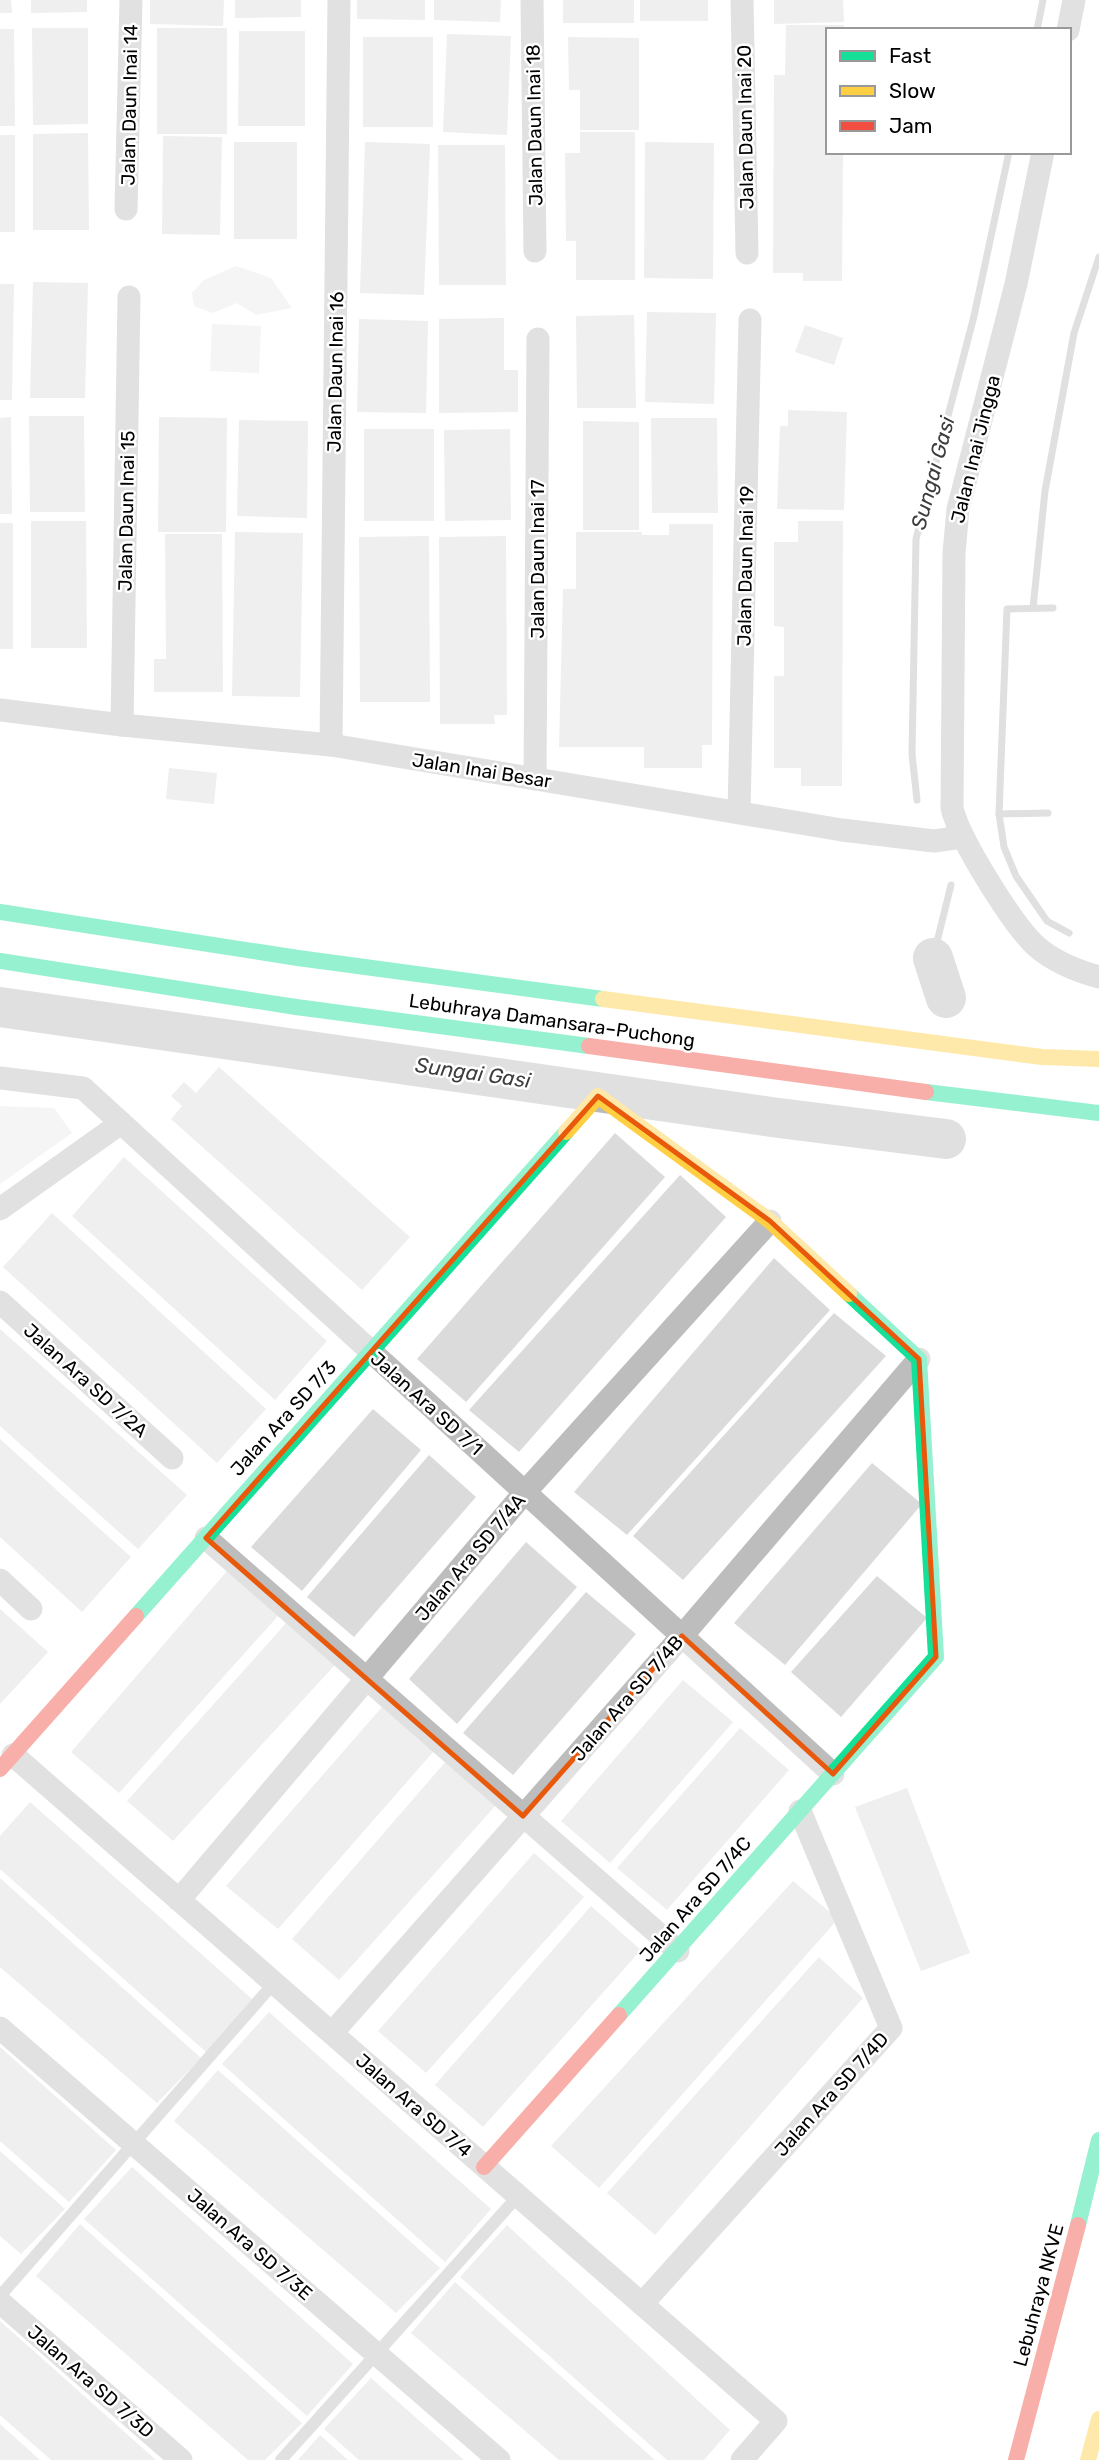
<svg xmlns="http://www.w3.org/2000/svg" width="1099" height="2460" font-family="Rubik,sans-serif">
  <rect width="100%" height="100%" fill="#fff"/>
  <g fill="#e8e8e8">
    <polygon points="236,266 271,278 292,308 256,315 237,303 213,313 194,306 192,293 204,280"/>
    <polygon points="212,324 261,326 259,373 210,371"/>
    <polygon points="0,1106 54,1108 72,1133 0,1184"/>
  </g>
  <g fill="none" stroke-linecap="round" stroke-linejoin="round">
    <g stroke="#bababa" stroke-width="7">
      <polyline points="1037,30 1043,0"/>
      <polyline points="1033,608 1045,491 1074,333 1099,257"/>
      <polyline points="1053,608 1007,609 999,814 1004,847 1016,876 1047,921 1069,933"/>
      <polyline points="917,800 912,754 916,539 974,316 1009,152"/>
      <polyline points="999,814 1048,813"/>
      <polyline points="933,958 951,885"/>
    </g>
    <g stroke="#bababa" stroke-width="40">
      <polyline points="933,958 946,998"/>
      <polyline points="0,1007 779,1118 946,1139"/>
    </g>
  </g>
  <g fill="#dbdbdb">
    <polygon points="0,0 11,0 12,13 0,13"/>
    <polygon points="31,0 87,0 87,12 31,13"/>
    <polygon points="150,0 224,0 223,26 150,24"/>
    <polygon points="235,0 301,0 301,17 235,18"/>
    <polygon points="357,0 425,0 425,20 357,19"/>
    <polygon points="434,0 501,0 500,22 434,20"/>
    <rect x="563" y="0" width="71" height="23"/>
    <rect x="640" y="0" width="68" height="21"/>
    <polygon points="774,0 843,0 844,22 774,24"/>
    <polygon points="786,25 844,25 844,30 828,30 828,152 843,152 842,281 803,281 803,273 773,273 774,75 785,75"/>
    <polygon points="32,28 88,28 88,124 33,125"/>
    <rect x="157" y="28" width="70" height="106"/>
    <polygon points="0,29 14,29 15,126 0,126"/>
    <polygon points="239,31 305,31 305,126 238,126"/>
    <polygon points="447,34 511,36 507,135 443,132"/>
    <rect x="363" y="37" width="70" height="90"/>
    <polygon points="568,37 639,38 639,130 580,130 580,90 569,90"/>
    <polygon points="580,132 635,132 635,280 576,280 576,241 566,241 565,153 580,153"/>
    <polygon points="88,133 89,230 33,230 33,134"/>
    <rect x="0" y="135" width="15" height="97"/>
    <polygon points="163,136 222,137 220,235 162,234"/>
    <rect x="234" y="142" width="63" height="97"/>
    <polygon points="365,142 430,144 424,295 360,293"/>
    <polygon points="645,142 714,143 713,279 644,278"/>
    <polygon points="438,145 505,145 506,285 439,285"/>
    <polygon points="33,282 88,283 85,398 30,398"/>
    <polygon points="0,284 14,284 12,400 0,400"/>
    <polygon points="647,312 716,313 714,404 645,402"/>
    <polygon points="634,315 636,408 577,408 576,316"/>
    <polygon points="504,318 504,370 518,370 518,412 439,413 439,319"/>
    <polygon points="359,319 428,321 426,413 357,412"/>
    <polygon points="805,325 843,338 834,365 795,352"/>
    <polygon points="788,410 847,412 844,510 777,509 780,426 788,426"/>
    <polygon points="29,416 84,416 85,512 30,512"/>
    <polygon points="11,417 12,514 0,514 0,418"/>
    <polygon points="159,417 227,418 226,532 158,532"/>
    <polygon points="651,418 717,418 718,513 652,513"/>
    <polygon points="239,420 308,421 307,518 237,516"/>
    <polygon points="583,421 639,422 639,530 583,530"/>
    <rect x="364" y="429" width="70" height="92"/>
    <polygon points="510,429 511,520 445,521 444,430"/>
    <polygon points="31,521 86,521 87,648 31,648"/>
    <polygon points="798,521 843,521 842,786 801,786 801,768 774,768 774,676 784,676 784,627 774,626 774,542 798,542"/>
    <rect x="0" y="523" width="13" height="126"/>
    <polygon points="669,524 713,524 712,745 702,745 702,768 644,768 644,747 559,747 563,589 576,589 576,532 642,532 642,535 669,535"/>
    <polygon points="235,532 303,533 300,697 232,696"/>
    <polygon points="165,534 222,534 223,692 154,692 154,659 166,659"/>
    <polygon points="429,536 430,702 360,702 359,537"/>
    <polygon points="506,536 507,715 494,715 495,724 440,724 439,537"/>
    <polygon points="169,768 217,773 214,804 166,799"/>
    <polygon points="219,1067 410,1237 362,1290 171,1119 182,1106 171,1096 184,1082 196,1093"/>
    <polygon points="615,1133 665,1177 466,1402 417,1359"/>
    <polygon points="124,1157 327,1341 275,1400 72,1216"/>
    <polygon points="680,1175 726,1217 519,1452 469,1410"/>
    <polygon points="52,1213 266,1409 217,1463 3,1267"/>
    <polygon points="774,1258 830,1310 627,1535 574,1492"/>
    <polygon points="834,1313 886,1356 683,1580 633,1536"/>
    <polygon points="0,1329 187,1495 138,1549 0,1426"/>
    <polygon points="373,1409 421,1450 302,1591 251,1547"/>
    <polygon points="0,1439 131,1557 82,1612 0,1537"/>
    <polygon points="429,1455 476,1497 354,1637 307,1597"/>
    <polygon points="872,1463 922,1504 785,1665 734,1623"/>
    <polygon points="526,1542 577,1587 457,1724 409,1679"/>
    <polygon points="227,1571 278,1616 119,1793 71,1752"/>
    <polygon points="877,1576 927,1618 841,1717 791,1672"/>
    <polygon points="586,1592 636,1634 513,1775 463,1733"/>
    <polygon points="0,1609 48,1652 0,1704"/>
    <polygon points="287,1622 335,1665 173,1841 127,1801"/>
    <polygon points="683,1680 733,1722 610,1863 561,1821"/>
    <polygon points="382,1707 434,1751 278,1929 226,1886"/>
    <polygon points="740,1728 789,1770 667,1910 617,1868"/>
    <polygon points="447,1760 497,1804 339,1980 292,1939"/>
    <polygon points="907,1788 970,1953 921,1971 855,1807"/>
    <polygon points="30,1802 252,1999 206,2052 0,1869 0,1836"/>
    <polygon points="534,1853 584,1897 426,2073 378,2031"/>
    <polygon points="0,1878 201,2058 157,2103 0,1967"/>
    <polygon points="793,1881 838,1919 599,2188 551,2146"/>
    <polygon points="591,1906 641,1950 483,2127 435,2085"/>
    <polygon points="819,1957 863,1998 655,2235 607,2193"/>
    <polygon points="269,2012 491,2209 445,2262 222,2064"/>
    <polygon points="0,2047 116,2150 69,2202 0,2141"/>
    <polygon points="218,2070 440,2268 396,2313 174,2121"/>
    <polygon points="0,2151 65,2209 21,2254 0,2236"/>
    <polygon points="132,2167 353,2364 307,2416 84,2219"/>
    <polygon points="80,2224 302,2423 265,2460 248,2460 36,2276"/>
    <polygon points="507,2225 730,2430 704,2460 667,2460 460,2277"/>
    <polygon points="455,2282 655,2460 559,2460 411,2333"/>
    <polygon points="0,2321 156,2460 51,2460 0,2415"/>
    <polygon points="371,2378 464,2460 359,2460 324,2429"/>
    <polygon points="0,2424 40,2460 0,2460"/>
    <polygon points="320,2435 348,2460 298,2460"/>
  </g>
  <g fill="none" stroke-linecap="round" stroke-linejoin="round">
    <g stroke="#bdbdbd" stroke-width="12">
      <polyline points="0,2296 274,1983"/>
      <polyline points="281,2460 518,2196"/>
    </g>
    <g stroke="#bdbdbd" stroke-width="23">
      <polyline points="532,0 535,251"/>
      <polyline points="742,0 747,253"/>
      <polyline points="1068,30 1074,0"/>
      <path d="M1043,152L1016,284L958,509L954,553L952,808C959,839 1013,925 1036,946C1054,962 1077,971 1099,977"/>
      <polyline points="126,209 131,0"/>
      <polyline points="0,710 122,725 331,745 842,830 934,841 962,837"/>
      <polyline points="122,725 129,297"/>
      <polyline points="331,745 339,0"/>
      <polyline points="535,779 538,339"/>
      <polyline points="739,812 750,320"/>
      <polyline points="0,1078 83,1088 833,1774"/>
      <polyline points="0,1209 121,1123"/>
      <polyline points="0,1302 172,1458"/>
      <polyline points="206,1538 678,1951"/>
      <polyline points="0,1580 31,1609"/>
      <polyline points="13,1755 776,2421 742,2460"/>
      <polyline points="179,1900 525,1492 770,1221"/>
      <polyline points="0,2028 499,2460"/>
      <polyline points="332,2033 682,1636 919,1359"/>
      <polyline points="0,2302 181,2460"/>
      <polyline points="642,2304 891,2028 800,1811"/>
    </g>
    <g stroke="#16e098" stroke-width="16">
      <polyline points="0,912 298,958 603,999"/>
      <polyline points="0,961 296,1007 589,1046"/>
      <polyline points="926,1092 1099,1113"/>
      <polyline points="136,1616 566,1132"/>
      <polyline points="619,2015 936,1657 919,1359 849,1294"/>
      <polyline points="1078,2225 1099,2140"/>
    </g>
    <g stroke="#ffcf43" stroke-width="16">
      <polyline points="603,999 1042,1057 1099,1059"/>
      <polyline points="566,1132 598,1096 770,1221 849,1294"/>
      <polyline points="1088,2460 1099,2419"/>
    </g>
    <g stroke="#f24e42" stroke-width="16">
      <polyline points="589,1046 926,1092"/>
      <polyline points="0,1769 136,1616"/>
      <polyline points="484,2167 619,2015"/>
      <polyline points="1016,2460 1078,2225"/>
    </g>
  </g>
  <path d="M0 0H1099V2460H0ZM598,1096L770,1221L919,1359L936,1657L833,1774L682,1636L523,1816L206,1538Z" fill="#fff" fill-opacity=".55" fill-rule="evenodd"/>
  <path fill="none" stroke="#e8590c" stroke-width="5" stroke-linejoin="round" d="M598,1096L770,1221L919,1359L936,1657L833,1774L682,1636L523,1816L206,1538Z"/>
  <g text-anchor="middle" stroke-width="5" stroke-linejoin="round" paint-order="stroke">
    <g font-size="19" fill="#000" stroke="#fff">
      <text transform="translate(129 105) rotate(-89)" y="7">Jalan Daun Inai 14</text>
      <text transform="translate(534 125) rotate(-91)" y="7">Jalan Daun Inai 18</text>
      <text transform="translate(745 127) rotate(-91)" y="7">Jalan Daun Inai 20</text>
      <text transform="translate(335 372) rotate(-89)" y="7">Jalan Daun Inai 16</text>
      <text transform="translate(975 449) rotate(-76)" y="7">Jalan Inai Jingga</text>
      <text transform="translate(126 511) rotate(-89)" y="7">Jalan Daun Inai 15</text>
      <text transform="translate(537 559) rotate(-90)" y="7">Jalan Daun Inai 17</text>
      <text transform="translate(745 566) rotate(-89)" y="7">Jalan Daun Inai 19</text>
      <text transform="translate(482 770) rotate(9)" y="7">Jalan Inai Besar</text>
      <text transform="translate(552 1020) rotate(8)" y="7">Lebuhraya Damansara–Puchong</text>
      <text transform="translate(86 1380) rotate(42)" y="7">Jalan Ara SD 7/2A</text>
      <text transform="translate(427 1403) rotate(42)" y="7">Jalan Ara SD 7/1</text>
      <text transform="translate(283 1418) rotate(-48)" y="7">Jalan Ara SD 7/3</text>
      <text transform="translate(470 1557) rotate(-50)" y="7">Jalan Ara SD 7/4A</text>
      <text transform="translate(627 1698) rotate(-49)" y="7">Jalan Ara SD 7/4B</text>
      <text transform="translate(695 1899) rotate(-49)" y="7">Jalan Ara SD 7/4C</text>
      <text transform="translate(831 2094) rotate(-48)" y="7">Jalan Ara SD 7/4D</text>
      <text transform="translate(414 2105) rotate(41)" y="7">Jalan Ara SD 7/4</text>
      <text transform="translate(250 2244) rotate(41)" y="7">Jalan Ara SD 7/3E</text>
      <text transform="translate(1038 2295) rotate(-75)" y="7">Lebuhraya NKVE</text>
      <text transform="translate(91 2381) rotate(41)" y="7">Jalan Ara SD 7/3D</text>
    </g>
    <g font-size="21" font-style="italic" fill="#3d3d3d" stroke="#fff">
      <text transform="translate(933 473) rotate(-75)" y="7">Sungai Gasi</text>
      <text transform="translate(473 1073) rotate(8)" y="7">Sungai Gasi</text>
    </g>
  </g>
  <rect x="826" y="28" width="245" height="126" fill="#ffffff" stroke="#999999" stroke-width="2"/>
  <rect x="840" y="51" width="35" height="10" fill="#16e098" stroke="#999999" stroke-width="2"/>
  <text x="889" y="63" font-size="21" fill="#000000">Fast</text>
  <rect x="840" y="86" width="35" height="10" fill="#ffcf43" stroke="#999999" stroke-width="2"/>
  <text x="889" y="98" font-size="21" fill="#000000">Slow</text>
  <rect x="840" y="121" width="35" height="10" fill="#f24e42" stroke="#999999" stroke-width="2"/>
  <text x="889" y="133" font-size="21" fill="#000000">Jam</text>
</svg>
